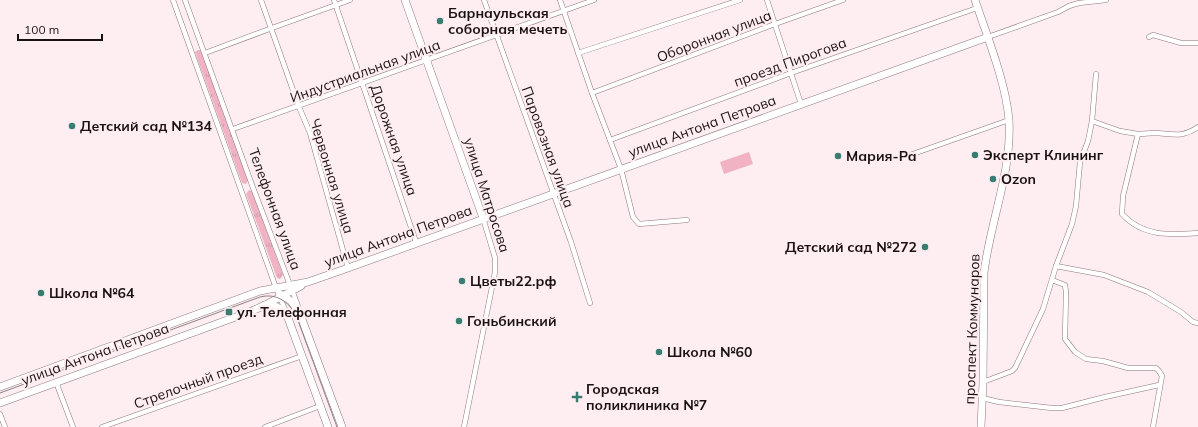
<svg xmlns="http://www.w3.org/2000/svg" width="1198" height="427" font-family="Mulish,sans-serif">
  <defs>
    <pattern id="grass-tufts" width="24" height="20" patternUnits="userSpaceOnUse"><rect width="24" height="20" fill="#f1b3c3"/><path d="M3 7l-1-3M5 7V3M7 7l1-3M15 17l-1-3M17 17v-4M19 17l1-3" fill="none" stroke="#ce99a7"/></pattern>
  </defs>
  <rect width="100%" height="100%" fill="#feedf1"/>
  <g fill="url(#grass-tufts)">
    <polygon points="198,50 201,50 248,181 246,184 242,183 195,52"/>
    <polygon points="249,190 252,191 283,275 280,279 277,278 246,194"/>
  </g>
  <polygon fill="#f1b3c3" points="749,152 753,164 724,174 720,162"/>
  <g fill="none" stroke-linecap="round" stroke-linejoin="round">
    <g stroke="#8c797e" stroke-width="5.5">
      <g id="street">
        <polyline points="173,0 276,288 286,312"/>
        <polyline points="185,0 252,185 298,306"/>
        <polyline points="261,0 299,107 310,133 348,268"/>
        <polyline points="334,0 416,242"/>
        <polyline points="484,0 571,242 590,303"/>
        <polyline points="560,0 592,93 621,169 633,217 639,224 687,220"/>
        <polyline points="767,0 801,104"/>
        <polyline points="988,37 1058,12 1069,6 1079,3 1106,0"/>
        <polyline points="1149,37 1153,35 1181,43 1198,43"/>
        <polyline points="205,53 272,28 350,0"/>
        <polyline points="578,53 740,0"/>
        <polyline points="592,93 775,24 843,0"/>
        <path d="M1092,121L1120,131L1138,134L1123,196L1122,214C1143,237 1170,235 1198,233"/>
        <polyline points="233,129 594,0"/>
        <path d="M1138,134C1144,134 1149,133 1155,133C1173,134 1182,138 1198,127"/>
        <polyline points="610,140 791,73 977,8"/>
        <polyline points="910,155 1009,120"/>
        <polyline points="1056,266 1104,275 1148,292 1181,312 1193,322 1198,323"/>
        <polyline points="1052,280 1065,285 1066,292 1065,339 1075,352 1086,359 1103,361 1128,368 1156,368 1159,371 1162,376 1153,427"/>
        <polyline points="56,382 73,427"/>
        <polyline points="983,382 1012,371 1015,368 1043,309 1056,266 1072,224 1076,206 1080,162 1088,141 1092,121 1096,74"/>
        <polyline points="982,398 999,402 1052,408 1062,408 1105,397 1159,385"/>
        <polyline points="0,414 5,427"/>
        <polyline points="102,427 302,356"/>
        <polyline points="265,427 320,406"/>
        <polyline points="464,427 495,272 495,258 483,218"/>
      </g>
    </g>
    <g stroke="#8c797e" stroke-width="8">
      <g id="secondary">
        <polyline points="405,0 483,218"/>
        <path d="M975,0C987,36 1006,83 1009,120C1012,172 990,222 984,273L983,382L981,427"/>
        <polyline points="280,294 291,301 300,314 342,427"/>
        <path d="M265,305C276,304 283,309 288,318L328,427"/>
        <polyline points="0,387 260,291 308,282 348,268 988,37"/>
        <polyline points="0,403 252,311 265,305 301,286"/>
      </g>
    </g>
    <use href="#street" stroke="#fff" stroke-width="4.5"/>
    <use href="#secondary" stroke="#fff" stroke-width="7"/>
    <path stroke="#8e8285" stroke-width="1" d="M0,393L260,297C276,293 288,301 296,315L337,427"/>
  </g>
  <g fill="#387d72" stroke="#feedf1" stroke-width="1.5">
    <circle cx="440" cy="21" r="4"/>
    <circle cx="72" cy="126" r="4"/>
    <circle cx="975" cy="155" r="4"/>
    <circle cx="838" cy="156" r="4"/>
    <circle cx="993" cy="179" r="4"/>
    <circle cx="925" cy="247" r="4"/>
    <circle cx="462" cy="281" r="4"/>
    <circle cx="41" cy="293" r="4"/>
    <rect x="225" y="308" width="8" height="8" rx="2"/>
    <circle cx="459" cy="321" r="4"/>
    <circle cx="659" cy="352" r="4"/>
    <path d="M575 391h4v4h4v4h-4v4h-4v-4h-4v-4h4z"/>
  </g>
  <g text-anchor="middle" stroke-width="4" stroke-linejoin="round" paint-order="stroke">
    <g font-size="14" font-weight="bold" fill="#191214" stroke="#feedf1" text-anchor="start">
      <text x="448" y="18">Барнаульская<tspan x="448" dy="16">соборная мечеть</tspan></text>
      <text x="80" y="131">Детский сад №134</text>
      <text x="983" y="160">Эксперт Клининг</text>
      <text x="846" y="161">Мария-Ра</text>
      <text x="1001" y="184">Ozon</text>
      <text x="917" y="252" text-anchor="end">Детский сад №272</text>
      <text x="470" y="286">Цветы22.рф</text>
      <text x="49" y="298">Школа №64</text>
      <text x="237" y="317">ул. Телефонная</text>
      <text x="467" y="326">Гоньбинский</text>
      <text x="667" y="357">Школа №60</text>
      <text x="586" y="394">Городская<tspan x="586" dy="16">поликлиника №7</tspan></text>
    </g>
    <g font-size="14" fill="#191214" stroke="#feedf1">
      <text transform="translate(714 36) rotate(-21)" y="5">Оборонная улица</text>
      <text transform="translate(790 62) rotate(-20)" y="5">проезд Пирогова</text>
      <text transform="translate(365 71) rotate(-20)" y="5">Индустриальная улица</text>
      <text transform="translate(702 126) rotate(-20)" y="5">улица Антона Петрова</text>
      <text transform="translate(394 140) rotate(71)" y="5">Дорожная улица</text>
      <text transform="translate(548 147) rotate(70)" y="5">Паровозная улица</text>
      <text transform="translate(332 176) rotate(73)" y="5">Червонная улица</text>
      <text transform="translate(487 195) rotate(72)" y="5">улица Матросова</text>
      <text transform="translate(275 209) rotate(70)" y="5">Телефонная улица</text>
      <text transform="translate(398 236) rotate(-20)" y="5">улица Антона Петрова</text>
      <text transform="translate(972 329) rotate(-88)" y="5">проспект Коммунаров</text>
      <text transform="translate(95 354) rotate(-20)" y="5">улица Антона Петрова</text>
      <text transform="translate(198 381) rotate(-20)" y="5">Стрелочный проезд</text>
    </g>
  </g>
  <path d="M18 34v6h84v-6" fill="none" stroke="#191214" stroke-width="2"/>
  <text x="24" y="34" font-size="12" fill="#191214" stroke="#feedf1" stroke-width="3" paint-order="stroke">100 m</text>
</svg>
